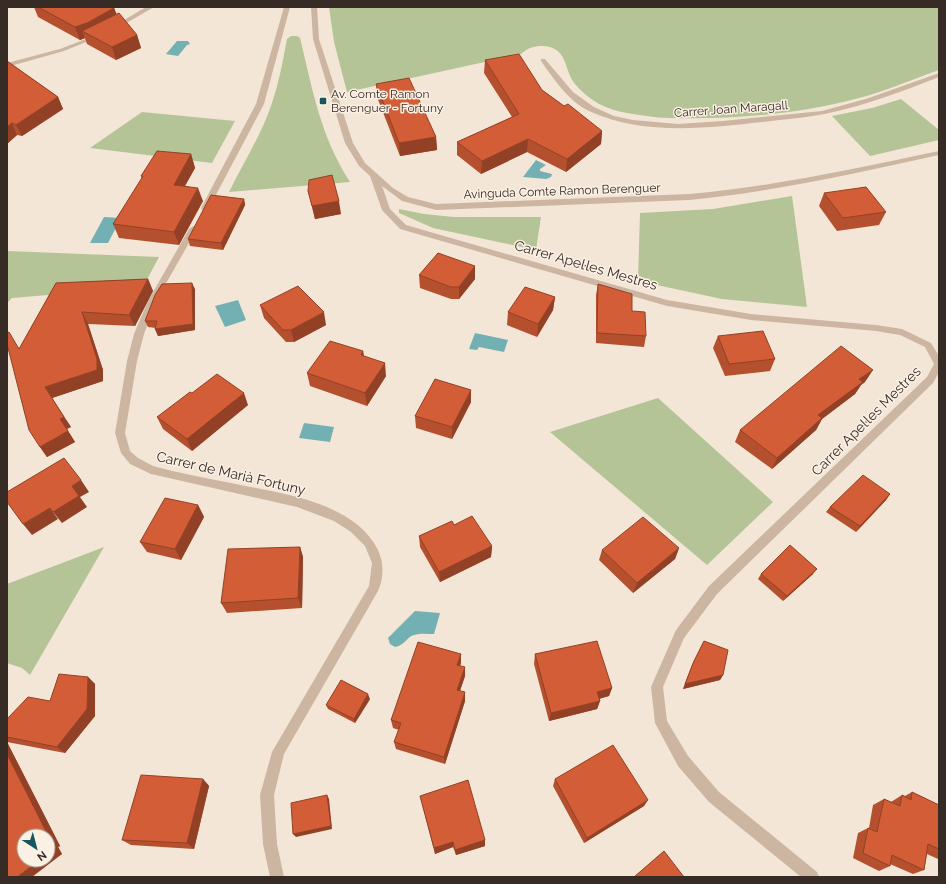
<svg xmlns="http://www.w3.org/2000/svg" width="946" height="884" font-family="Raleway,sans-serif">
  <rect width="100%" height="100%" fill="#f3e6d7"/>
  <g fill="#b4c496">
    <path d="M329,7H939V70C913,79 886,91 859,98C799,114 731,120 669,118C655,118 641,115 627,113C607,110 588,100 575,84C563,69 569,48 543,46C533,46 528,48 521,54L347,92L334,42Z"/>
    <path d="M291,36H297L300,38C313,91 320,135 350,182L229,192C243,163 262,134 272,103C279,82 283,61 287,39Z"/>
    <polygon points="901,99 939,130 939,140 870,156 832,116 872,108"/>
    <polygon points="142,112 235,121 212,163 90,148"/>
    <polygon points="792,196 807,307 722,299 638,281 640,213 713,209"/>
    <polygon points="399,209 424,214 454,217 541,217 536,250 433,228 399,213"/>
    <polygon points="7,251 159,257 143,287 12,298 7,303"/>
    <polygon points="658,398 773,502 707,565 550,432"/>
    <polygon points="104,547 30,675 22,668 7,663 7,584"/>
  </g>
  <g fill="#73b0b3">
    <polygon points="177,41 188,41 190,44 187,45 178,56 166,54"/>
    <polygon points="536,160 546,165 540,169 540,171 552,174 551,177 546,179 523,177"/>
    <polygon points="104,217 121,218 108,243 90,243"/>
    <polygon points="238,300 246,320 225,327 215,306"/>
    <polygon points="475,333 508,340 504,352 479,347 477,350 469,349"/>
    <polygon points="304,423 334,427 330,442 299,438"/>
    <path d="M415,611L440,613L434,634C428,634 420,633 414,635C406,637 406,645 395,647L390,644L388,638Z"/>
  </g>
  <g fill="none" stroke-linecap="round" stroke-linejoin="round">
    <g fill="#ccb6a2" fill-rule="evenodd">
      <polygon points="146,7 154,7 116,29 111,28"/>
      <polygon points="284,7 290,7 264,104 209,208 208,210 202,210 201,208 256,104"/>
      <path d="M311,7H317L319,39L353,143L365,163L393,188L408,197L436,204L689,194C772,187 857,168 939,151V155C858,173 772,192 689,200L436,210L402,201L382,186L390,209L406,225L667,300L751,314L876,325L902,329L931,343L939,356V372L933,383L717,594L684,638L663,687L667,721L688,756L719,792L817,872L819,877H801L709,802L678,766L655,723L651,687L676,630L709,586L927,377L934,364L925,347L900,335L876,331L751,320L667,306L400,229L382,210L370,176L359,166L345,143L313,39Z"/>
      <polygon points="96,35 101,36 64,51 7,67 7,63 60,49"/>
      <path d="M541,59H545L573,92L594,107L614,116L633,120L678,124L723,121L822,111L869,98L939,73V77C903,91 867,105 829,113C807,118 785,119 763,122C706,128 643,136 589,111C568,101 554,79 541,61Z"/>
      <path d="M193,226L197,229L156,301L144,334L137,361L125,433L130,451L138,458L153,466C179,473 205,478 231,483C278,493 354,501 378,550C384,563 384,577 378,591L284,754L274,795L277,844L284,877H270L263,844L260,795L272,752L369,586L372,563L365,546L351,532L334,521L297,507L151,474L130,464L121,453L115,433L127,361L134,334L148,301L189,229Z"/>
    </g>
  </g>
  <g fill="#b5502e">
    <polygon points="34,7 114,7 116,14 137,35 141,48 116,60 87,44 85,38 80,40 38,17"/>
    <polygon points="485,60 542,90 564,106 602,131 601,144 566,172 527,152 481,174 457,155 457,142 512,117 484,73"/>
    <polygon points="7,61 58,97 63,109 22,136 17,135 7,144"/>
    <polygon points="376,84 436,137 437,150 400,156 377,97"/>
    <polygon points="191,154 195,168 185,186 203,201 179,245 119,238 113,224 142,179 141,176"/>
    <polygon points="308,191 341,214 315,219"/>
    <polygon points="824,193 886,212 879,225 837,231 819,206"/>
    <polygon points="244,199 245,205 223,250 190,246 188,239"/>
    <polygon points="475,266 475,279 459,299 451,299 420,288 419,275"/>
    <polygon points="148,279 153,291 135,326 88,324 103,370 103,381 52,398 71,427 67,429 75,442 47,457 40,447 19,349 56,283"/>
    <polygon points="598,284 632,311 646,336 644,347 596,343 596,295"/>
    <polygon points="195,289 195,330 158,336 155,329 156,328 148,327 145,321"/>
    <polygon points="555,297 553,310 537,337 507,325 508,312"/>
    <polygon points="260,305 326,325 294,342 286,342 264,318"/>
    <polygon points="718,336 775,359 770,371 725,376 713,348"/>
    <polygon points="363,351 364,356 386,376 367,406 310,386 307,373"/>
    <polygon points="865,382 861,385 855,394 822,419 816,430 772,469 735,442 740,430"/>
    <polygon points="192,393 248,405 192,451 163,429 157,417"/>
    <polygon points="471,402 452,439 416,428 415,416"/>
    <polygon points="890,494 886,500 856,532 826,512 830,507"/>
    <polygon points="198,505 204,517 181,560 147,552 140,542"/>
    <polygon points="454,525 492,546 491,557 440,582 420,547 419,536"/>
    <polygon points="300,547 303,557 302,608 227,613 221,603"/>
    <polygon points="679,548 675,559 633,593 599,560 602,550"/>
    <polygon points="761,574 813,574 783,601 758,579"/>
    <polygon points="704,641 723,675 720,680 683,689 692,665"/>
    <polygon points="461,654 461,663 460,666 465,676 460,691 465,701 445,764 396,749 394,742 399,730 393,728 391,720"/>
    <polygon points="535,654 612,688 609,696 599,699 600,701 597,709 549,721 534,664"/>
    <polygon points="88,677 95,684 95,716 65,753 7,742 60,846 58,847 62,854 7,877 7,719 50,701"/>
    <polygon points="370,699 355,723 328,709 326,705"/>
    <polygon points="203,779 209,786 194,849 131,845 122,840"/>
    <polygon points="555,779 644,806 584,843 553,786"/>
    <polygon points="912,792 939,805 939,859 938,859 927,854 924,870 913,874 890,864 890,866 879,871 853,858 858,833 868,828 869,828 873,805 884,799 891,802 902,795 905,796"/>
    <polygon points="420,796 485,840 485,846 456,855 453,847 435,854"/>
  </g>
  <g fill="#934126">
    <polygon points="114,8 119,20 82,31 85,38 80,40 75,27"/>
    <polygon points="137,35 141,48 116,60 112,47"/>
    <polygon points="58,97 63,109 22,136 16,125"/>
    <polygon points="12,123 17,135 7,144 7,127"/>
    <polygon points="602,131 601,144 566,172 567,159"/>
    <polygon points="436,137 437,150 400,156 399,143"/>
    <polygon points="528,139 527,152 481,174 482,161"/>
    <polygon points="191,154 195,168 178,198 174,185"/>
    <polygon points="198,188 203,201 179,245 174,232"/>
    <polygon points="244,199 245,205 223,250 221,243"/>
    <polygon points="339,201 341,214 315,219 312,206"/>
    <polygon points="475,266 475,279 459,299 459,287"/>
    <polygon points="148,279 153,291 135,326 129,315"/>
    <polygon points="192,283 195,289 195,330 158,336 155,329"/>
    <polygon points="555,297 553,310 537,337 538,324"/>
    <polygon points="82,312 88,324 103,370 103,381 52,398 45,387"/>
    <polygon points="324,312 326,325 294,342 291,330"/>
    <polygon points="363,351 365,364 361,355"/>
    <polygon points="385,363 386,376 367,406 365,393"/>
    <polygon points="873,370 865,382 861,385 855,394 822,419 816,430 772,469 777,458 818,415 859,379"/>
    <polygon points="471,390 471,402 452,439 452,427"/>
    <polygon points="244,393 248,405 192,451 187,439"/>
    <polygon points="64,417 71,427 66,429 60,419"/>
    <polygon points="68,431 75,442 47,457 40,447"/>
    <polygon points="81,480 89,492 80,497 87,507 62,523 53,512 72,486"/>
    <polygon points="890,494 886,500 856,532 860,526"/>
    <polygon points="198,505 204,517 181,560 175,549"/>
    <polygon points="50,508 58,519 32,535 23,524"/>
    <polygon points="492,546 491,557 440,582 439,572"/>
    <polygon points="300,547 303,557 302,608 298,598"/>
    <polygon points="679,548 675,559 633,593 637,583"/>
    <polygon points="817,569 813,574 783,601 787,596"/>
    <polygon points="461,654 461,663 457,674 457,665"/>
    <polygon points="465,667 465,676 457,699 457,690"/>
    <polygon points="723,675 720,680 683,689 685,684"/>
    <polygon points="88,677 95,684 95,716 65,753 57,747"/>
    <polygon points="612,688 609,696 594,700 597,692"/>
    <polygon points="465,692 465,701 445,764 444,757"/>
    <polygon points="368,694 370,699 355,723 354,719"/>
    <polygon points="600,701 597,709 549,721 551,713"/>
    <polygon points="7,742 60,846 58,847 62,854 32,877 17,877 40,860 48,860 49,842 7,754"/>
    <polygon points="203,779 209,786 194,849 187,843"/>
    <polygon points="327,795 329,799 332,829 296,837 293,834"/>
    <polygon points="648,800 644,806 584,843 587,838"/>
    <polygon points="485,840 485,846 456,855 455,850"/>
    <polygon points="453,842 453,847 435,854 434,848"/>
  </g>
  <g fill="#d25d36" stroke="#934126">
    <polygon points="38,7 114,7 114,8 87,23 75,27"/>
    <polygon points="119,13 137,35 112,47 82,31"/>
    <polygon points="519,54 542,90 564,106 568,104 602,131 567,159 528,139 482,161 457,142 519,114 485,60"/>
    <polygon points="7,61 58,97 16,125 12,123 7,127"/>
    <polygon points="409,78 436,137 399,143 376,84"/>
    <polygon points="157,151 191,154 174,185 198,188 174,232 113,224 143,176 141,176"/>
    <polygon points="332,175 339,201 312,206 308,191 309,180"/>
    <polygon points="866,187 886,212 843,218 824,193"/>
    <polygon points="211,195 244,199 221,243 188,239"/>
    <polygon points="438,253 475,266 459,287 451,287 419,275"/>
    <polygon points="148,279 129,315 82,312 97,359 97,370 45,387 64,417 60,419 68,431 40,447 29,430 7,344 7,333 9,332 19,349 56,283"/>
    <polygon points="192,283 193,324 155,329 157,321 145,321 155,295 162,284"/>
    <polygon points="598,284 632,294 632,311 645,312 646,336 597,333"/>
    <polygon points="298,286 324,312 291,330 283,330 260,305"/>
    <polygon points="525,287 555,297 538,324 508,312"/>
    <polygon points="763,331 775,359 729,364 718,336"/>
    <polygon points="330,341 363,351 361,355 385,363 365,393 307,373"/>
    <polygon points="841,346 873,370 859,379 863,382 818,415 822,418 777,458 740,430"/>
    <polygon points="217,374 244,393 187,439 157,417 190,392 192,393"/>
    <polygon points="435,379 471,390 452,427 415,416"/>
    <polygon points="64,458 81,480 72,486 79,496 53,512 50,508 23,524 7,502 7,492"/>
    <polygon points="863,475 890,494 860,526 830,507"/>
    <polygon points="165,498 198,505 175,549 140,542"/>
    <polygon points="472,516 492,546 439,572 419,536 452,521 454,525"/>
    <polygon points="643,517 679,548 637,583 602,550"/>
    <polygon points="790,545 817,569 787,596 761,574"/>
    <polygon points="300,547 298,598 221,603 228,549"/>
    <polygon points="597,641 612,688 597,692 600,701 551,713 535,654"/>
    <polygon points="704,641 728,650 723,675 685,684 694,661"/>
    <polygon points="418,642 461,654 457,665 465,667 457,690 465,692 444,757 394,742 401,723 391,720"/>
    <polygon points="59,674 88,677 87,709 57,747 7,737 7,719 28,697 50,701"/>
    <polygon points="341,680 368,694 354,719 326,705"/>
    <polygon points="613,745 648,800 587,838 555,779"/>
    <polygon points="7,754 51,841 49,842 54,850 48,854 48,836 24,836 24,860 40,860 17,877 7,877"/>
    <polygon points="141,775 203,779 187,843 122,840"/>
    <polygon points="468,780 485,840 455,850 453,842 434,848 420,796"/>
    <polygon points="912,792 939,805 939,849 928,844 924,870 892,855 890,866 863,853 868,828 877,832 884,799 900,806 902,795 911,800"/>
    <polygon points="327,795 331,826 293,834 291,803"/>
    <polygon points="664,851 684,877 634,877"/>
  </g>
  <rect fill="#17575c" stroke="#fbf0e4" stroke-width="1.5" x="319" y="97" width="8" height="8" rx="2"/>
  <g text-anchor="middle" stroke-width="3" stroke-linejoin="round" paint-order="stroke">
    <g font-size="12" fill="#362b25" stroke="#fbf0e4" text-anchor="start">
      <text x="331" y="98">Av. Comte Ramon<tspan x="331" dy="14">Berenguer - Fortuny</tspan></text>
    </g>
    <g font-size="12" fill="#362b25" stroke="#fbf0e4">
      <text transform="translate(731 109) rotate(-4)" y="4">Carrer Joan Maragall</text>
      <text transform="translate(562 191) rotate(-2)" y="4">Avinguda Comte Ramon Berenguer</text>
    </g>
    <g font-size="14" fill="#362b25" stroke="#fbf0e4">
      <text transform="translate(586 265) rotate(16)" y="5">Carrer Apel·les Mestres</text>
      <text transform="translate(866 421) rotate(-45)" y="5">Carrer Apel·les Mestres</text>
      <text transform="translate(231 473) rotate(13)" y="5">Carrer de Marià Fortuny</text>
    </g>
  </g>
  <rect width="946" height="884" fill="none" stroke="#362b25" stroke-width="16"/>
  <g transform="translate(36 848) rotate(144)"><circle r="19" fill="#fbf0e4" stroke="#aca198"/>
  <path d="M0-3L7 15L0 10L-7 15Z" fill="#17575c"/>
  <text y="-6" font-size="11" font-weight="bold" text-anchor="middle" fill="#362b25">N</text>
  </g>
</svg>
